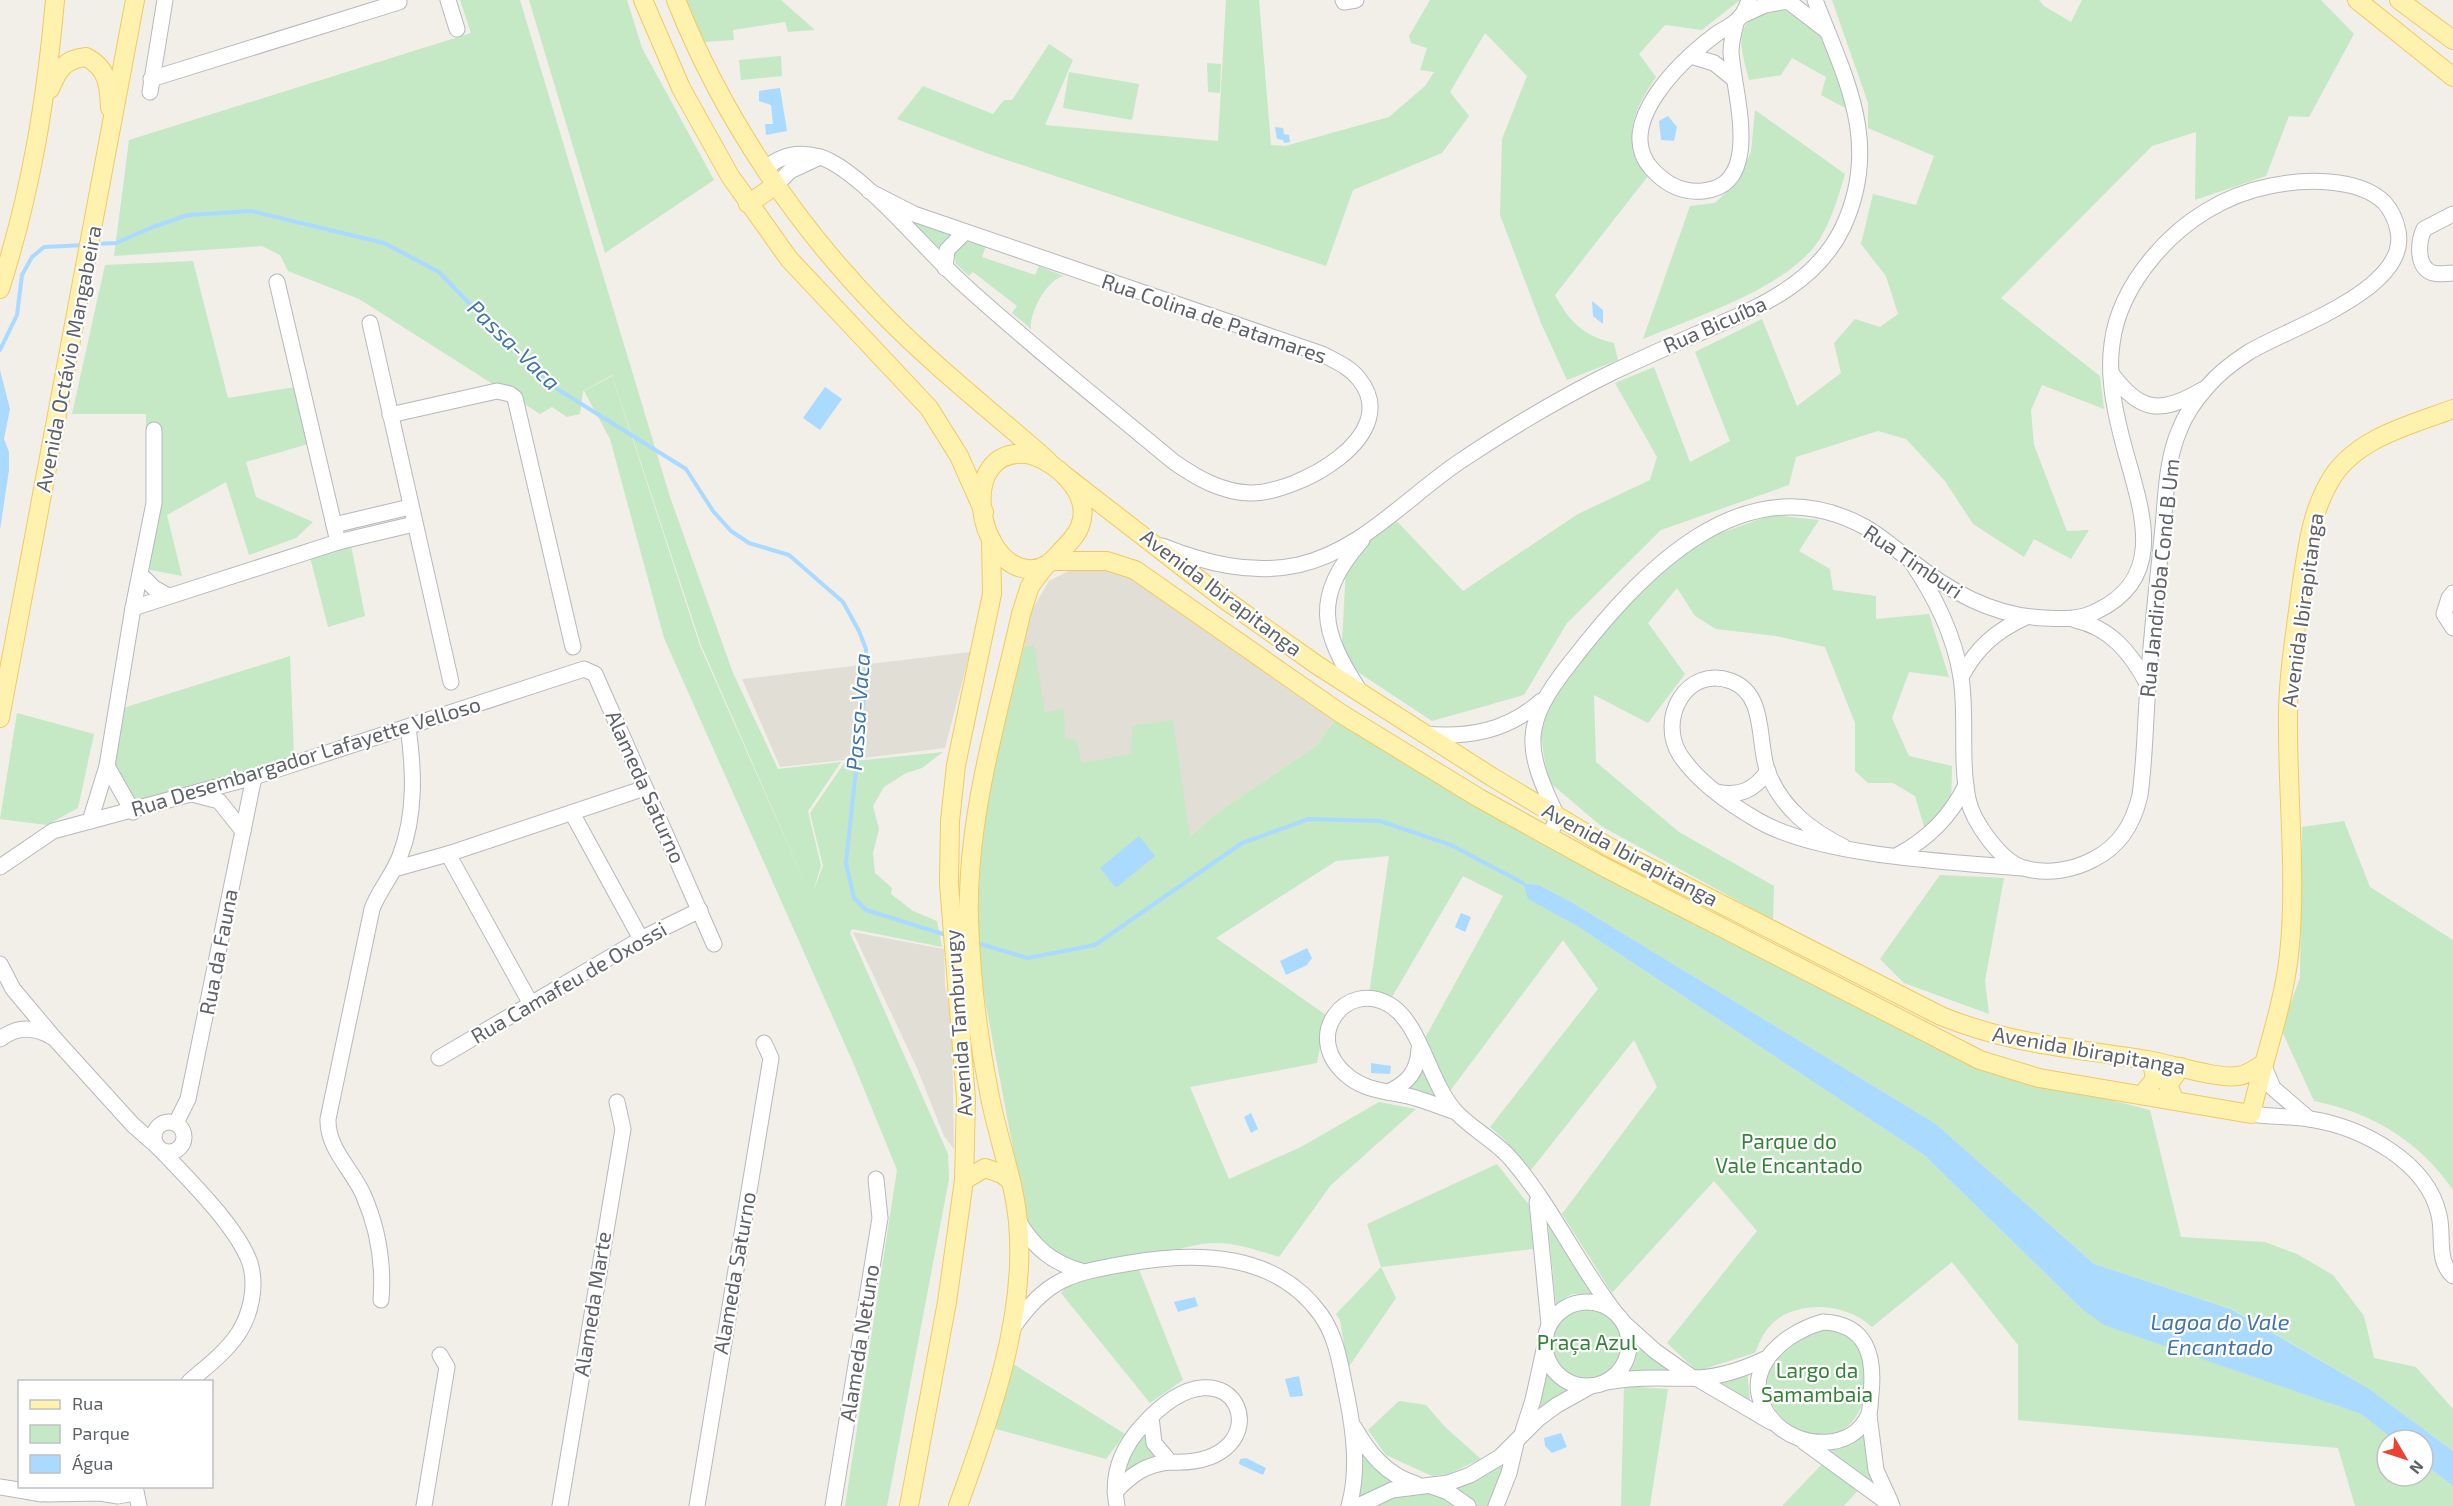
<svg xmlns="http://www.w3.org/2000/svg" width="2453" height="1506" font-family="'Exo 2',sans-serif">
  <rect width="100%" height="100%" fill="#f1efe8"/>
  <g fill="#e1ded6">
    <polygon points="1117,563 1336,719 1316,746 1214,815 1128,893 983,821 1024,647 1029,615 1049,581 1074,568"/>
    <polygon points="970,652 945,748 863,758 780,767 742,679"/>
    <polygon points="853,932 944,949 945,986 952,1019 954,1149 944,1136 917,1068"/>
  </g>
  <g fill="#c5e8c5">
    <polygon points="460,0 520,0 670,497 733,673 778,769 841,762 808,811 821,866 813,892 823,866 810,813 845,762 943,752 922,768 906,773 884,787 873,806 879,829 873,853 875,873 892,888 891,894 913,911 937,921 942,947 852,929 850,933 948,1154 949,1179 887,1506 845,1506 897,1170 855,1067 664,638 610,439 584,391 612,376 700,646 811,897 701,645 612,375 583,391 580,414 567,417 552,407 540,414 359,299 288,271 280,255 262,246 114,256 129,140 471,33"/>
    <polygon points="529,0 627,0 642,48 714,180 605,253"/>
    <polygon points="680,0 781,0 815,30 788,32 785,22 733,30 734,40 703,42"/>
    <path d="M1226,0H1259L1271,145L1285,146L1389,117L1425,86L1434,72L1420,70L1427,48L1411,43L1409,36L1430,0H1740L1702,30L1665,25L1639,54L1656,77C1630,116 1623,135 1648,176L1555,295C1570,322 1583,336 1614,343L1618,360L1567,380L1541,323L1500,215L1502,139L1527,76L1485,33L1450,92L1469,116L1442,153L1353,190L1326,266L986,153L897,119L923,86L993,114L1004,100H1012L1049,44L1073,60L1045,125L1218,141Z"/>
    <polygon points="1832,0 2039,0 2044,6 2071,22 2082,0 2321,0 2354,34 2309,117 2289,116 2266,176 2195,200 2196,132 2152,146 2001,298 2100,376 2104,409 2042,385 2031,410 2034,445 2067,531 2089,530 2071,559 2034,539 2024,557 1973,524 1945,481 1906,439 1878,431 1796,457 1789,485 1661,530 1567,623 1524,695 1432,721 1341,661 1346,568 1391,515 1463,591 1578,514 1650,480 1657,457 1615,383 1654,367 1690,462 1730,441 1695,352 1762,319 1797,406 1841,373 1834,343 1855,319 1880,327 1898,314 1886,276 1861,244 1873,194 1916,205 1934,156 1868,128 1868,103"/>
    <path d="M1777,7L1800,12L1822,30L1847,109L1821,95L1826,77L1792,58L1781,75L1749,80C1739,41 1731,21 1777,7Z"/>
    <polygon points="781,56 782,76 741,80 739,60"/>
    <polygon points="1207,63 1221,64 1220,93 1208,92"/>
    <polygon points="1069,72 1139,84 1132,120 1063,108"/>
    <path d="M1755,110L1845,174C1838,198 1830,226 1815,246C1780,290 1695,317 1643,339L1690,206L1715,203L1735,184L1751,152Z"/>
    <polygon points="900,213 951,234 940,251"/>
    <path d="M962,241L986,246L982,257L1035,275L1039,266L1064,276C1047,279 1029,313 1031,329L1012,313L1017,306L973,272L969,276L956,264L954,251Z"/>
    <polygon points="193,261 228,398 295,387 308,444 246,462 256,497 313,522 296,538 249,555 226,482 167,515 182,576 146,569 146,414 72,414 105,265"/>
    <polygon points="1771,515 1819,520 1799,551 1830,569 1833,590 1876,596 1876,619 1929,614 1949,677 1909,672 1892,718 1909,756 1952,766 1951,803 1925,830 1915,796 1893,783 1868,783 1855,771 1855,723 1825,647 1776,636 1716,629 1695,616 1677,588 1648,623 1685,674 1648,723 1594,695 1596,762 1679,832 1774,886 1773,920 1601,826 1548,781 1537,713 1650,574 1710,537"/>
    <polygon points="351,545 365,616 328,627 310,557"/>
    <path d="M1034,645L1045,713L1064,709L1065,739L1076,740L1082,763L1131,754L1132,726L1173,720L1190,837L1214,815L1316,746L1336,719L2036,1081L2150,1110L2181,1237L2265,1242L2297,1254L2333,1275L2364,1316L2374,1358L2416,1367L2453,1409V1451L2368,1388L2232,1309L2094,1264L1936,1124L1573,903L1539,885L1523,883L1529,899L1577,926L1924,1155L2083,1310L2104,1324L2361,1414L2394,1440H2387V1476H2423V1463L2453,1486V1506H2355L2338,1448L2018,1420V1345L1952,1262L1872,1327C1849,1305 1806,1300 1779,1318C1766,1327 1760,1340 1755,1353L1697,1371L1667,1343L1757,1231L1714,1181L1612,1293L1562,1214L1657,1087L1634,1040L1531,1170L1504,1139L1490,1127L1598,989L1563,940L1450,1091L1425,1038L1503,896L1463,876L1392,997L1369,994L1389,856L1336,861L1216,938L1326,1015L1317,1063L1190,1087L1229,1179L1301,1147L1379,1102L1416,1109L1331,1185L1279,1257C1254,1249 1229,1240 1202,1244C1162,1251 1083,1280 1049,1252C1040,1245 1034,1232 1027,1223L979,968L977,925L983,821L1000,738L1024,647Z"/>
    <polygon points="290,656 294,756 134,804 114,769 123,708"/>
    <polygon points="17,713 94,734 78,808 47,825 0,819"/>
    <path d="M2344,821L2370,887L2453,940V1190C2419,1141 2373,1113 2314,1101L2281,1029L2300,978L2302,827Z"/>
    <polygon points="1940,875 2004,878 1985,981 1989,1014 1904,983 1880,959"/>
    <polygon points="1423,1068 1442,1102 1406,1091 1414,1084"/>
    <polygon points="1497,1164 1529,1205 1533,1249 1381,1267 1396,1298 1348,1368 1340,1320 1336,1314 1381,1267 1367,1224"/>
    <polygon points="1548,1224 1592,1294 1572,1294 1556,1304"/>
    <polygon points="1138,1267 1183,1380 1150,1403 1061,1293 1071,1282"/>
    <circle cx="1587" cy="1343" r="37"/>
    <path d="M1817,1329C1824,1329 1834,1328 1840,1330C1892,1349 1865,1470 1794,1427C1769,1412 1754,1376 1778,1353C1788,1343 1805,1336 1817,1329Z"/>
    <polygon points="1637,1343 1674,1371 1627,1371 1634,1361"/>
    <polygon points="999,1355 1125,1434 1106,1459 985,1426"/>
    <polygon points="1546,1369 1568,1390 1534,1413"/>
    <polygon points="1747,1372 1750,1400 1712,1382"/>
    <polygon points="1624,1386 1668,1389 1650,1506 1621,1506"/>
    <polygon points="1399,1401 1426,1405 1445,1427 1481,1459 1448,1474 1432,1476 1386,1455 1368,1430"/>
    <polygon points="1145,1433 1154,1457 1120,1479 1123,1465"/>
    <polygon points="1864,1435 1877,1486 1826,1450 1846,1445"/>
    <polygon points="1358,1444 1369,1461 1399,1484 1371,1491 1358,1497"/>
    <polygon points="1508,1455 1490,1506 1474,1506 1449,1488"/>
    <polygon points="1824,1462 1860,1488 1844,1506 1782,1506"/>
    <polygon points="1434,1492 1460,1506 1369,1506 1389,1495"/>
  </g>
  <g fill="#aadaff">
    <polygon points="780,88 787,131 766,135 765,124 773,124 771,105 759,101 759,91"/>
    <polygon points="1668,116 1677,127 1674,141 1661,140 1659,121"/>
    <polygon points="1275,127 1283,128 1284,134 1289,135 1290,142 1284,143 1283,140 1277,139"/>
    <polygon points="1592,301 1603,310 1603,324 1593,316"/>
    <polygon points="0,370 10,409 4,439 9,452 9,470 0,530"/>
    <polygon points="825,387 842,399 820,430 803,418"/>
    <polygon points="1139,836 1155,856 1116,888 1100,868"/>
    <polygon points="1523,883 1539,885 1573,903 1936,1124 2094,1264 2231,1309 2368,1388 2453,1451 2453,1486 2423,1463 2423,1440 2394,1440 2361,1414 2104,1325 2083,1310 1924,1155 1577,926 1528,899"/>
    <polygon points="1461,913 1471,917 1465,932 1455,927"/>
    <polygon points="1307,948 1312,958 1307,965 1286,975 1280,961"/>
    <polygon points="1371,1063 1391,1066 1390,1074 1371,1073"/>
    <polygon points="1251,1113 1258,1129 1251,1133 1244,1117"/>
    <polygon points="1195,1297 1198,1306 1178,1312 1174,1302"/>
    <polygon points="1299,1376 1303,1396 1290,1397 1285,1379"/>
    <polygon points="1561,1433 1567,1447 1552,1453 1545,1446 1544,1438"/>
    <polygon points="1246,1458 1266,1468 1263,1475 1239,1464 1240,1459"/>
  </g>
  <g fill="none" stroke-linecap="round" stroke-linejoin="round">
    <g stroke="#aadaff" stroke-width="4">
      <polyline points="95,244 116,243 153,227 188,215 251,211 384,243 439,272 518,354 554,387 686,469 713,511 731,531 749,543 789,555 843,602 859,631 866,649 865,685 846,863 854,898 866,910 946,935"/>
      <polyline points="0,350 17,315 22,275 32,257 44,247 85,245"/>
      <polyline points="977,943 1028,958 1095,945 1242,843 1309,819 1380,821 1451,845 1523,883"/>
    </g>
    <g stroke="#b5b8bc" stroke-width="17">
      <g id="minor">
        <polyline points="448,0 457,29"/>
        <polyline points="1343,0 1344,2 1356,0"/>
        <polyline points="1741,16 1765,5 1788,1 1827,31"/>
        <path d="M1737,20C1734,31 1731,41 1731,52C1733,91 1765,185 1703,191C1682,193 1665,184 1651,168C1613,124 1682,60 1715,35C1723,29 1735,25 1741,16C1745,12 1747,5 1749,0"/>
        <polyline points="1691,56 1714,63 1734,79"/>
        <polyline points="151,79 399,2"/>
        <polyline points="150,92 165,0"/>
        <path d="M765,168C783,155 797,151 820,157C860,169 927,252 962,283C1030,345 1103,403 1174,462C1197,478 1221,492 1250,493C1296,494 1405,436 1359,379C1350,367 1335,361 1322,354L914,214L869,191"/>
        <polyline points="776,185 790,171 820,157"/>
        <path d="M2453,214L2424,229C2418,242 2416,268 2433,273C2439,275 2447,273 2453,273"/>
        <polyline points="945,268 947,250 965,232"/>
        <polyline points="370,323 451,682"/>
        <path d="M2111,373C2140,413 2161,414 2202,390"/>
        <polyline points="390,415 497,391 510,394 515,398 573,647"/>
        <polyline points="334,525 410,507"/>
        <polyline points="338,542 414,524"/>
        <path d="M1162,546C1205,563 1251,575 1298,565C1362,551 1409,495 1462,460C1510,428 1560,398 1613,372C1641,359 1669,346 1697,334C1754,309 1815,286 1843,227C1882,143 1845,78 1815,0"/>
        <polyline points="140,574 154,588 168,596"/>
        <polyline points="2453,593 2449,598 2444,614 2453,628"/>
        <polyline points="133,608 338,542 277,282"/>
        <path d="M2075,620C2111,628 2131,653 2148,685"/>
        <path d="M1961,677C1977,647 1996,631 2026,617"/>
        <path d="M1359,690C1321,631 1312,597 1362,540"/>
        <path d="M1424,734C1469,738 1507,731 1541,701"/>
        <polyline points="107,766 133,812"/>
        <path d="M1717,792C1740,797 1754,790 1768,771"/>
        <polyline points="196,795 219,801 243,831"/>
        <polyline points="572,813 641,939"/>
        <polyline points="90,821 107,766 133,608 154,503 154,430"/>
        <path d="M1548,837L1558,818C1524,747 1521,725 1571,662C1639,574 1743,460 1865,527C1881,536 1895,549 1909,559C1949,591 1992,616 2044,618C2063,619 2080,620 2097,611C2168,577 2141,509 2125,450C2116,417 2107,379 2112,344C2116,311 2132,282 2153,257C2183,221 2224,195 2270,186C2303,179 2357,177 2384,202C2391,210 2396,220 2398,231C2410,289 2291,327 2249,352C2235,361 2219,373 2208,386C2197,398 2185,415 2179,431C2165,464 2166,502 2162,537C2157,587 2151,637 2148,687C2145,723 2145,759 2140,795C2134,822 2120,846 2094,859C2074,870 2047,875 2024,868C2001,862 1973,822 1968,799C1960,760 1967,717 1961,677C1954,634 1935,597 1911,561"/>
        <path d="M1844,847C1810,830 1783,809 1768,773C1757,743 1767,694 1731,681C1687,665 1657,718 1680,755C1698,782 1731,805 1759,821C1820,856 1950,862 2021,868"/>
        <polyline points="448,854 531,1004"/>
        <path d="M1898,855C1929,838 1950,817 1966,785"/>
        <polyline points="0,867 53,831 254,777 584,669 595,674 714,944"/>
        <polyline points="394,869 448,854 645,788"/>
        <polyline points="0,964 13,989 55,1039 133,1125 157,1146"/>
        <path d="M0,1039C17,1026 34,1026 52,1037"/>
        <polyline points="439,1058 641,939 700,910"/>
        <polyline points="2263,1064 2273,1088 2309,1119"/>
        <path d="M1388,1092C1408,1083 1418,1071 1419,1049"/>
        <path d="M1456,1112C1440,1107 1425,1100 1408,1096C1387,1091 1367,1091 1349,1077C1299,1038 1346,978 1390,1005C1421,1024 1429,1083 1456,1112C1473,1130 1496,1141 1511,1159C1551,1205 1577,1263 1614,1311"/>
        <path d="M2251,1114C2271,1117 2291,1116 2310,1119C2361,1127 2427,1161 2439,1215C2444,1235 2436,1261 2453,1276"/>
        <circle cx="169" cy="1137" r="15"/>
        <polyline points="176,1123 188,1099 254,777"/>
        <path d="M159,1148C187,1178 237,1226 250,1263C257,1286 251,1314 238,1334C225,1353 206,1367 189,1382"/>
        <polyline points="1537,1202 1549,1324"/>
        <path d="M1018,1221C1035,1248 1051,1262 1081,1271"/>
        <path d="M381,1300C384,1263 378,1228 363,1194C351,1168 327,1148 328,1119L372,909C379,890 393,875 400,856C416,815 414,769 408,727"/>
        <circle cx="1587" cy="1344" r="42"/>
        <path d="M1823,1322C1867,1324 1875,1356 1871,1394C1870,1401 1871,1410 1868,1416C1851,1451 1801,1448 1777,1425C1732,1380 1776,1335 1823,1322Z"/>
        <polyline points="1625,1324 1655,1351 1693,1378"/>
        <path d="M1012,1329C1047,1278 1071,1273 1130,1263C1198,1251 1277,1253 1321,1315C1338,1339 1341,1370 1347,1397C1354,1432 1359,1471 1349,1506"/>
        <polyline points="1696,1378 1771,1422"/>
        <path d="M1607,1382C1637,1376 1666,1379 1697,1378C1720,1377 1744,1369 1765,1359"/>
        <polyline points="1869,1415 1876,1470 1891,1503"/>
        <path d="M1354,1427C1369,1453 1386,1475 1416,1484"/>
        <polyline points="1523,1431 1533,1400 1544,1350"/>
        <polyline points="1804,1442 1892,1506"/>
        <polyline points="135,1486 139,1506"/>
        <polyline points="1431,1486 1448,1492 1468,1506"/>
        <polyline points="0,1487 42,1494"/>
        <path d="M1115,1492C1131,1475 1146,1464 1170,1462"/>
        <polyline points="46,1494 100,1493 118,1496 129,1494 134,1486"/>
        <polyline points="424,1506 447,1367 440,1355"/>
        <polyline points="560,1506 623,1129 617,1102"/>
        <polyline points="697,1506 771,1058 764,1043"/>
        <polyline points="833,1506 880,1218 876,1179"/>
        <path d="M1117,1506C1111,1475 1121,1449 1142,1426C1237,1320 1290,1468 1170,1462L1154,1443L1151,1417"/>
        <polyline points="1358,1506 1392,1490 1448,1483 1470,1475 1500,1457 1538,1419 1557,1405 1591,1386"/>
        <polyline points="1496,1506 1509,1473 1516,1443"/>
      </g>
    </g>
    <g stroke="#f2c960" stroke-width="20">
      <g id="major">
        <polyline points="643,0 681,88 730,176 789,259 929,408 959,456 984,512"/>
        <path d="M676,0C723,118 796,226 885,316C936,368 994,413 1048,461"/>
        <polyline points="2357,0 2453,77"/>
        <polyline points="2399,0 2453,40"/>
        <path d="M50,89C58,69 65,59 86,57C108,68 109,86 110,108"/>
        <polyline points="748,204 776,185"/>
        <path d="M0,289C31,192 46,101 55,0"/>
        <path d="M1026,454C1054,459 1093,493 1080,526C1077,535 1068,544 1061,551C1052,562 1042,571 1027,569C977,564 957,448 1026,454Z"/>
        <path d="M1064,475L1224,599L1317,665L1492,777L1609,847L1941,1016C2012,1045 2074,1048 2147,1060C2171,1064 2216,1079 2238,1076C2247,1075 2255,1069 2263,1064"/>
        <path d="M1052,561H1107L1135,570L1340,713L1479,798L1600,865L1980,1060L2039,1078L2251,1114C2263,1061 2283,1008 2289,955C2297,880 2288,804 2288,728C2287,681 2295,635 2301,589C2307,549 2311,510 2333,476C2359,437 2411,425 2453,409"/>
        <polyline points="0,718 135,0"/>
        <polyline points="2142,1095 2155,1079 2153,1067 2147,1060"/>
        <polyline points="2175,1101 2168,1085 2181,1067"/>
        <polyline points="964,1180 985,1168 1002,1174 1011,1181"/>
        <polyline points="909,1506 947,1302 964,1180 966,1099 949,883 950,821 956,765 992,594 991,539"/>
        <path d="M958,1506C990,1419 1027,1315 1018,1222C1014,1179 998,1139 990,1097C978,1039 971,979 969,920C966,817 999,713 1021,614L1030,586L1045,566"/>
      </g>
    </g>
    <use href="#minor" stroke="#fff" stroke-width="15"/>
    <use href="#major" stroke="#fff2af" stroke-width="18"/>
  </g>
  <g text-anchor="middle" stroke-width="4.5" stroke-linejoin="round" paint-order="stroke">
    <g font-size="21" fill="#5f6368" stroke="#fff">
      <text transform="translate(1214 319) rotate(19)" y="7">Rua Colina de Patamares</text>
      <text transform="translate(1715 325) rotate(-24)" y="7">Rua Bicuíba</text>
      <text transform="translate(69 359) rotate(-79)" y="7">Avenida Octávio Mangabeira</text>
      <text transform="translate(1913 562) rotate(34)" y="7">Rua Timburi</text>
      <text transform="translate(2160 578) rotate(-84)" y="7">Rua Jandiroba Cond B Um</text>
      <text transform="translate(1221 593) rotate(37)" y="7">Avenida Ibirapitanga</text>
      <text transform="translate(2303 610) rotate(-82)" y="7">Avenida Ibirapitanga</text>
      <text transform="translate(306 757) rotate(-17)" y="7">Rua Desembargador Lafayette Velloso</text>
      <text transform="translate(645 787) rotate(66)" y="7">Alameda Saturno</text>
      <text transform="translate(1630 855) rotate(28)" y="7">Avenida Ibirapitanga</text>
      <text transform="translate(219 952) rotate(-79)" y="7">Rua da Fauna</text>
      <text transform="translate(569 983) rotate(-30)" y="7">Rua Camafeu de Oxossi</text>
      <text transform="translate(959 1023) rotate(-94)" y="7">Avenida Tamburugy</text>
      <text transform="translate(2089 1051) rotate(10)" y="7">Avenida Ibirapitanga</text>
      <text transform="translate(735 1273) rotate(-80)" y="7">Alameda Saturno</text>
      <text transform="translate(593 1304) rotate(-81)" y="7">Alameda Marte</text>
      <text transform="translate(860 1343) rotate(-81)" y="7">Alameda Netuno</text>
    </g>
    <g font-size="21" fill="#348238" stroke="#fff">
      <text x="1789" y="1149">Parque do<tspan x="1789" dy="24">Vale Encantado</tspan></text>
      <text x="1587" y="1350">Praça Azul</text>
      <text x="1817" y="1378">Largo da<tspan x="1817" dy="24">Samambaia</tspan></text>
    </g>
    <g font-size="22" font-style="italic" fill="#4174aa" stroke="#fff">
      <text transform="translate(514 345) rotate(44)" y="8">Passa-Vaca</text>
      <text transform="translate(858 712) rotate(-86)" y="8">Passa-Vaca</text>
      <text x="2220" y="1330">Lagoa do Vale<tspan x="2220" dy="25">Encantado</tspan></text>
    </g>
  </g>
  <rect x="18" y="1380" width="195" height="108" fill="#ffffff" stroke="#bfc1c3" stroke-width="1.5"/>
  <rect x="30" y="1400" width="30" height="9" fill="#fff2af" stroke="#bfc1c3" stroke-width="1.5"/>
  <text x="72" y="1410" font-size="18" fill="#5f6368">Rua</text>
  <rect x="30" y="1425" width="30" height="18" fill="#c5e8c5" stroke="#bfc1c3" stroke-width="1.5"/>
  <text x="72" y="1440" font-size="18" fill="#5f6368">Parque</text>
  <rect x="30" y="1455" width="30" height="18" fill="#aadaff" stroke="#bfc1c3" stroke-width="1.5"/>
  <text x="72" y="1470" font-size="18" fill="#5f6368">Água</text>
  <g transform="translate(2405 1458) rotate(129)"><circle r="28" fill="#ffffff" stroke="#bfc1c3" stroke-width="1.5"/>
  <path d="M0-4.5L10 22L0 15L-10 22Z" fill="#ea4335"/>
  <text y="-9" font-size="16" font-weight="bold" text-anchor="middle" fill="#5f6368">N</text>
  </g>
</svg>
